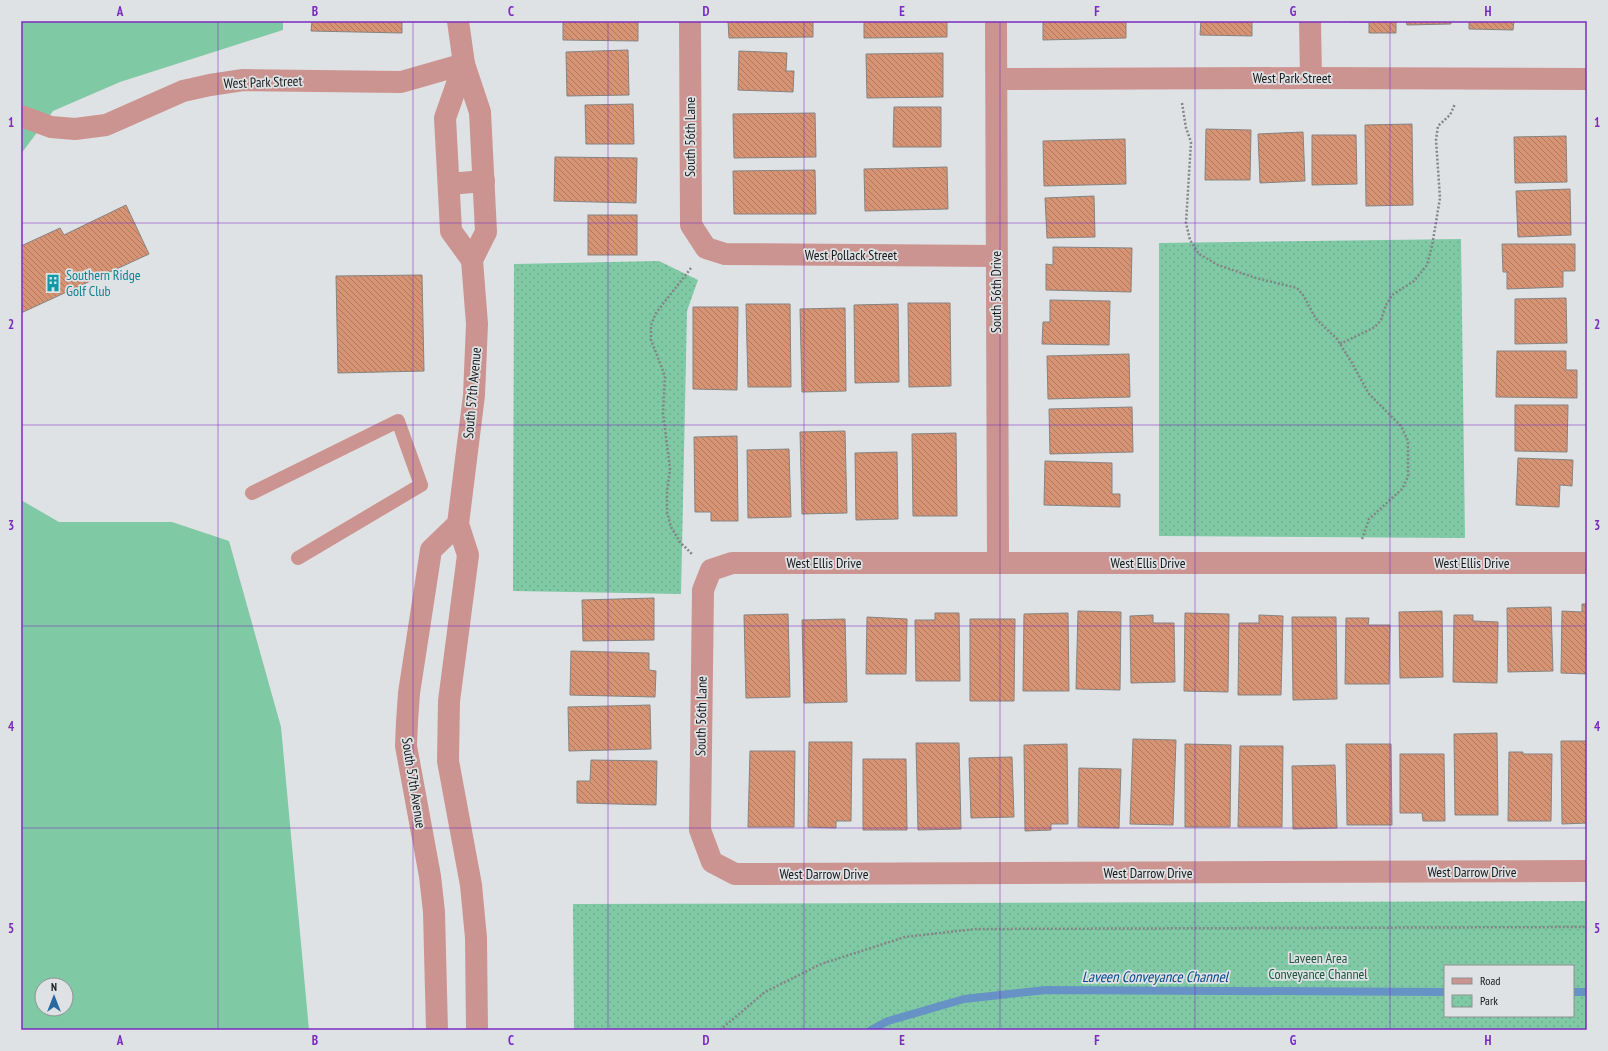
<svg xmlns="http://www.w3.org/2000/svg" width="1608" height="1051" font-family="'PT Sans Narrow',sans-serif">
  <defs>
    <pattern id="park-dots" width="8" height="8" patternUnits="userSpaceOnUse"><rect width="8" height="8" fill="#80c9a5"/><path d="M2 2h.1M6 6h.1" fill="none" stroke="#6eac8d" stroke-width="1.8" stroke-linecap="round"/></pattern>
    <pattern id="building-back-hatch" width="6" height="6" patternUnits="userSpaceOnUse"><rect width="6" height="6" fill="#d69474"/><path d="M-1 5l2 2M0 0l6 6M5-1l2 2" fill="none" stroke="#ad785e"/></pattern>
  </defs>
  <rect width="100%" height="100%" fill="#dfe2e5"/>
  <g fill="#80c9a5" fill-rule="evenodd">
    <polygon points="21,21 283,21 283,30 120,82 53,111 21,154"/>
    <path d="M21,500L59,522H172L229,541L281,727L309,1030H21ZM42,985H66V1009H42Z"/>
  </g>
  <g fill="url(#park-dots)" fill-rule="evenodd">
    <polygon points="1461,239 1465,538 1159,536 1159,243"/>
    <polygon points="659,261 698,280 687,311 681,594 513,591 514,264"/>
    <path d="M1587,901V1030H574L573,904ZM1445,966H1573V1016H1445Z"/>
  </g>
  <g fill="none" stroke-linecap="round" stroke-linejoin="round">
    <g stroke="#6792c6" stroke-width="8">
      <polyline points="1573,992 1587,992"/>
      <polyline points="871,1030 888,1021 964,999 1046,990 1445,992"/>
    </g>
  </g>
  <g fill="url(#building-back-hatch)" stroke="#868381">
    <polygon points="312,21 402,21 402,33 311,31"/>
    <polygon points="563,21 638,21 638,41 563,40"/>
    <polygon points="728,21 813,21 813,37 729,38"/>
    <polygon points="864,21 947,21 947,37 864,38"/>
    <polygon points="1043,21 1126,21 1126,38 1043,40"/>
    <polygon points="1201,21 1252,21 1252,36 1200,35"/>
    <polygon points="1350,21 1396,21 1396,33 1369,33 1369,22 1350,22"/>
    <polygon points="1406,21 1451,21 1451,24 1407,25"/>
    <polygon points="1469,21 1514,21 1513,30 1469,29"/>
    <polygon points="628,50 629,95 567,96 566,52"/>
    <polygon points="739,51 787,53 786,71 794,71 793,92 738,90"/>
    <polygon points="943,53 943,97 867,98 866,54"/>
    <polygon points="633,104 634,144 586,144 585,105"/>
    <polygon points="894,107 941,107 941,147 893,147"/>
    <polygon points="815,113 816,157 734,158 733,114"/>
    <polygon points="1412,124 1413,205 1366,206 1365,125"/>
    <polygon points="1206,129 1251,130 1250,180 1205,180"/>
    <polygon points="1303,132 1305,181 1260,183 1258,134"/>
    <polygon points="1312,135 1356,135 1357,184 1312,185"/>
    <polygon points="1566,136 1567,182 1515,183 1514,137"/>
    <polygon points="1125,139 1126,184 1044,186 1043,141"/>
    <polygon points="555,157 637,158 636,203 554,201"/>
    <polygon points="947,167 948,209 865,211 864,169"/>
    <polygon points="815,170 816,214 734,214 733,171"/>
    <polygon points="1570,189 1571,235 1518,237 1516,191"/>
    <polygon points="1094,196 1095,237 1047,238 1045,198"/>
    <polygon points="126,205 149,254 21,313 21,246 60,228 64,235"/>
    <rect x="588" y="215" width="49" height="40"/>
    <polygon points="1502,244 1575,244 1575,271 1563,271 1563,287 1507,289 1507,272 1503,272"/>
    <polygon points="1053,247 1132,248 1131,292 1046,290 1046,264 1053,265"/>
    <polygon points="422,275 424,371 338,373 336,276"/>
    <polygon points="1566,298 1567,343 1515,344 1515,299"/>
    <polygon points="1050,300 1110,301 1109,345 1042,344 1043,322 1050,322"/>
    <polygon points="908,303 950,303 951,386 909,387"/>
    <polygon points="746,304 790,304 791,387 748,387"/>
    <polygon points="898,304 899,382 855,383 854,305"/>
    <polygon points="693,307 738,307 737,390 693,389"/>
    <polygon points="845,308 846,391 802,392 800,309"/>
    <polygon points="1497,351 1566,351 1566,370 1577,370 1577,398 1496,397"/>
    <polygon points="1129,354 1130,397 1048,399 1047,356"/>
    <polygon points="1515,405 1568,405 1567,452 1515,451"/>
    <polygon points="1132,407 1133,452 1050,454 1049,409"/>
    <polygon points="845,431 847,513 802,514 800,432"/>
    <polygon points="956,433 957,516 913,516 912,434"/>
    <polygon points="737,436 738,521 711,521 711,512 695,512 694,437"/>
    <polygon points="789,449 791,517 748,518 747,450"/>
    <polygon points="897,452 898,519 856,520 855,453"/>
    <polygon points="1518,458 1573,460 1572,486 1560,485 1559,507 1516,505"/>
    <polygon points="1045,461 1112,463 1112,494 1120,494 1120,507 1044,505"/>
    <polygon points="654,598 654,640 583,641 582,600"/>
    <polygon points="1582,604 1587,604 1587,674 1561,673 1562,611 1582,612"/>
    <polygon points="1551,607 1553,671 1508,672 1507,608"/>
    <polygon points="1078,611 1121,612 1120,690 1076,689"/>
    <polygon points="1442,611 1443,677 1400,678 1399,612"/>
    <polygon points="935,613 959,613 960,681 916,681 915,620 935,620"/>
    <polygon points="1068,613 1069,691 1023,691 1024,614"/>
    <polygon points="1185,613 1229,614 1228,692 1184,691"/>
    <polygon points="788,614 790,697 746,698 744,615"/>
    <polygon points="1153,615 1153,623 1174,623 1175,682 1131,683 1130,616"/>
    <polygon points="1259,615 1283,616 1281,695 1238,695 1239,623 1259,623"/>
    <polygon points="1454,615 1473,615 1473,621 1498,622 1497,683 1453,682"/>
    <polygon points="867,617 907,619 906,674 866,674"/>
    <polygon points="1292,617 1336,617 1337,699 1293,700"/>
    <polygon points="1346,618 1369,618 1368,625 1390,625 1389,684 1345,684"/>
    <polygon points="845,619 847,702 804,703 802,620"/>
    <polygon points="970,619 1015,619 1014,701 970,701"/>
    <polygon points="571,651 649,653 649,670 656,671 655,697 570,695"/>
    <polygon points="650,705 651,749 569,751 568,707"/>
    <polygon points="1497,733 1498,815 1455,815 1454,734"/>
    <polygon points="1133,739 1176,740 1173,825 1130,824"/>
    <polygon points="1561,741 1587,741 1587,823 1562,824"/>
    <polygon points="809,742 852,742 851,821 836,821 836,828 808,827"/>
    <polygon points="916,743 959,743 961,829 918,830"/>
    <polygon points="1067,744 1068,824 1051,824 1051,830 1025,831 1024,745"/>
    <polygon points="1185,744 1231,745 1230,827 1185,827"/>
    <polygon points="1346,744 1391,744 1392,825 1347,825"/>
    <polygon points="1240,746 1283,746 1282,827 1238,827"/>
    <polygon points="750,751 795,751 794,827 748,827"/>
    <polygon points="1509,752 1523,752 1523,754 1552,754 1551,821 1508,821"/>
    <polygon points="1400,754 1444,754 1445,821 1423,821 1422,813 1400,813"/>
    <polygon points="1012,757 1014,817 971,818 969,758"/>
    <polygon points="863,759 906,759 907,830 863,830"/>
    <polygon points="591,760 657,761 656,805 577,803 577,781 590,781"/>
    <polygon points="1335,765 1337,828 1293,829 1292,766"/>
    <polygon points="1079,768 1121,769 1119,828 1078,827"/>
  </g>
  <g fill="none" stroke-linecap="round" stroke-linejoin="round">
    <g stroke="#838586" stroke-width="2.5" stroke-dasharray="2 2" stroke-linecap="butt">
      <polyline points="1182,103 1186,128 1191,142 1186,223 1190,240 1199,254 1218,265 1256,278 1297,288 1303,295 1316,319 1337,339 1352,363 1369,394 1401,426 1408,441 1408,477 1402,489 1369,519 1362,539"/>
      <polyline points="691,268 656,313 651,325 651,340 665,376 663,413 670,469 667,491 667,512 671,527 680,542 692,554"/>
      <polyline points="1340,344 1375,327 1381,320 1386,305 1392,295 1414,281 1427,265 1432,246 1440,198 1436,140 1438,126 1450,115 1455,104"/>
      <polyline points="720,1030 765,992 821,964 905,937 975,929 1587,927"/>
    </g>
    <polyline stroke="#cc9490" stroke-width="14" points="252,493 398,421 421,485 298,558"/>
    <g stroke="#cc9490" stroke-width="22">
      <polyline points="458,21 464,64 480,112 486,232 472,260 477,324 474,395 458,524 468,555 449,701 448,761 471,885 476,938 477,1030"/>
      <polyline points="690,21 691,225 706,248 725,254 996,256"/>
      <polyline points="996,21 998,563"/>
      <polyline points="1310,21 1311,78"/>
      <polyline points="464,64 445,118 451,231 472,260"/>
      <polyline points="997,79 1311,78 1587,79"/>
      <polyline points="21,116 51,127 75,129 106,125 183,91 210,85 243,80 401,82 464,64"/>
      <polyline points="449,184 484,181"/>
      <polyline points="1587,563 732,563 711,570 703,590 700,830 712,862 735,874 1587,871"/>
      <polyline points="437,1030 434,912 430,876 406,746 407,722 409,693 431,550 458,524"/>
    </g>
  </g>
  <path fill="none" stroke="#7b2cbf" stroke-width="1" stroke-opacity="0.55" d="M218,21V1030M413,21V1030M608,21V1030M804,21V1030M1000,21V1030M1195,21V1030M1390,21V1030M21,223H1587M21,425H1587M21,626H1587M21,828H1587"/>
  <defs>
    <g id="building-bare" transform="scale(1.38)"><path d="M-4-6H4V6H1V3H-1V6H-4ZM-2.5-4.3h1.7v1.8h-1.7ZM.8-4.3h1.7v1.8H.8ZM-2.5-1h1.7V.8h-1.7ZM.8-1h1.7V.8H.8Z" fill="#0f9aa8" stroke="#dfe2e5" stroke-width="2.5" paint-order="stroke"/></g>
  </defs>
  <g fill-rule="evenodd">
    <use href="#building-bare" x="53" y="283"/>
  </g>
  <g text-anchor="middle" stroke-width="3.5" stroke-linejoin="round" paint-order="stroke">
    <g font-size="14" fill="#171818" stroke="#dfe2e5">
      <text x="1292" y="83">West Park Street</text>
      <text transform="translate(263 82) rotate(-2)" y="5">West Park Street</text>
      <text transform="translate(690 137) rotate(-90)" y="5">South 56th Lane</text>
      <text x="851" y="260">West Pollack Street</text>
      <text transform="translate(996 292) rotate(-90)" y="5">South 56th Drive</text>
      <text transform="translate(472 393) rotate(-85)" y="5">South 57th Avenue</text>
      <text x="824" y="568">West Ellis Drive</text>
      <text x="1148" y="568">West Ellis Drive</text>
      <text x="1472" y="568">West Ellis Drive</text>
      <text transform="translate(701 716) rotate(-89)" y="5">South 56th Lane</text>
      <text transform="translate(414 783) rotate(81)" y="5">South 57th Avenue</text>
      <text x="1472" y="877">West Darrow Drive</text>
      <text x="1148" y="878">West Darrow Drive</text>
      <text x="824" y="879">West Darrow Drive</text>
    </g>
    <g font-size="14" fill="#0d838f" stroke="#dfe2e5" text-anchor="start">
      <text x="66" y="280">Southern Ridge<tspan x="66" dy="16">Golf Club</tspan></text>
    </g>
    <g font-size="14" fill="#1b543b" stroke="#dfe2e5">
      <text x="1318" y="963">Laveen Area<tspan x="1318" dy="16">Conveyance Channel</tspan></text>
    </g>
    <g font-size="15" font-style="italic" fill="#084989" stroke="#dfe2e5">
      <text x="1155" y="982">Laveen Conveyance Channel</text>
    </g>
  </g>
  <rect width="1608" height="1051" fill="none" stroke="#dfe2e5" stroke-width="44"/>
  <rect x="1444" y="965" width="130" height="52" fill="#dfe2e5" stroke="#8f9193"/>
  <rect x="1452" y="978" width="20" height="6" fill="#cc9490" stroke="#8f9193"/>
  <text x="1480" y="985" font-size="12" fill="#171818">Road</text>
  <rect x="1452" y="995" width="20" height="12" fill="url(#park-dots)" stroke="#8f9193"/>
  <text x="1480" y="1005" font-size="12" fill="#171818">Park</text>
  <g transform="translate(54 997)"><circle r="19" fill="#dfe2e5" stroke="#8f9193"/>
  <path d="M0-3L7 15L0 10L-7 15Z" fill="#2a699f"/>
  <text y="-6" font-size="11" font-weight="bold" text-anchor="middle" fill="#171818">N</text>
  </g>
  <rect x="22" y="22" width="1564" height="1007" fill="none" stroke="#7b2cbf" stroke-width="1.5"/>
  <g font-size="13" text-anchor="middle" font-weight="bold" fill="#7b2cbf">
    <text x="120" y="16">A</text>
    <text x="315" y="16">B</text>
    <text x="511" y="16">C</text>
    <text x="706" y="16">D</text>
    <text x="902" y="16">E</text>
    <text x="1097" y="16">F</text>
    <text x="1293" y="16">G</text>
    <text x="1488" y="16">H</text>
    <text x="11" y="127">1</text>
    <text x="1597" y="127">1</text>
    <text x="11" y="329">2</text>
    <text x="1597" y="329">2</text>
    <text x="11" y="530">3</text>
    <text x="1597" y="530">3</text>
    <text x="11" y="731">4</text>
    <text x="1597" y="731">4</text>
    <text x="11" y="933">5</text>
    <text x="1597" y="933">5</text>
    <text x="120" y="1045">A</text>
    <text x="315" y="1045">B</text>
    <text x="511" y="1045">C</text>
    <text x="706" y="1045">D</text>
    <text x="902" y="1045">E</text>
    <text x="1097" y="1045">F</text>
    <text x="1293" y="1045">G</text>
    <text x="1488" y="1045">H</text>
  </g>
</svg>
